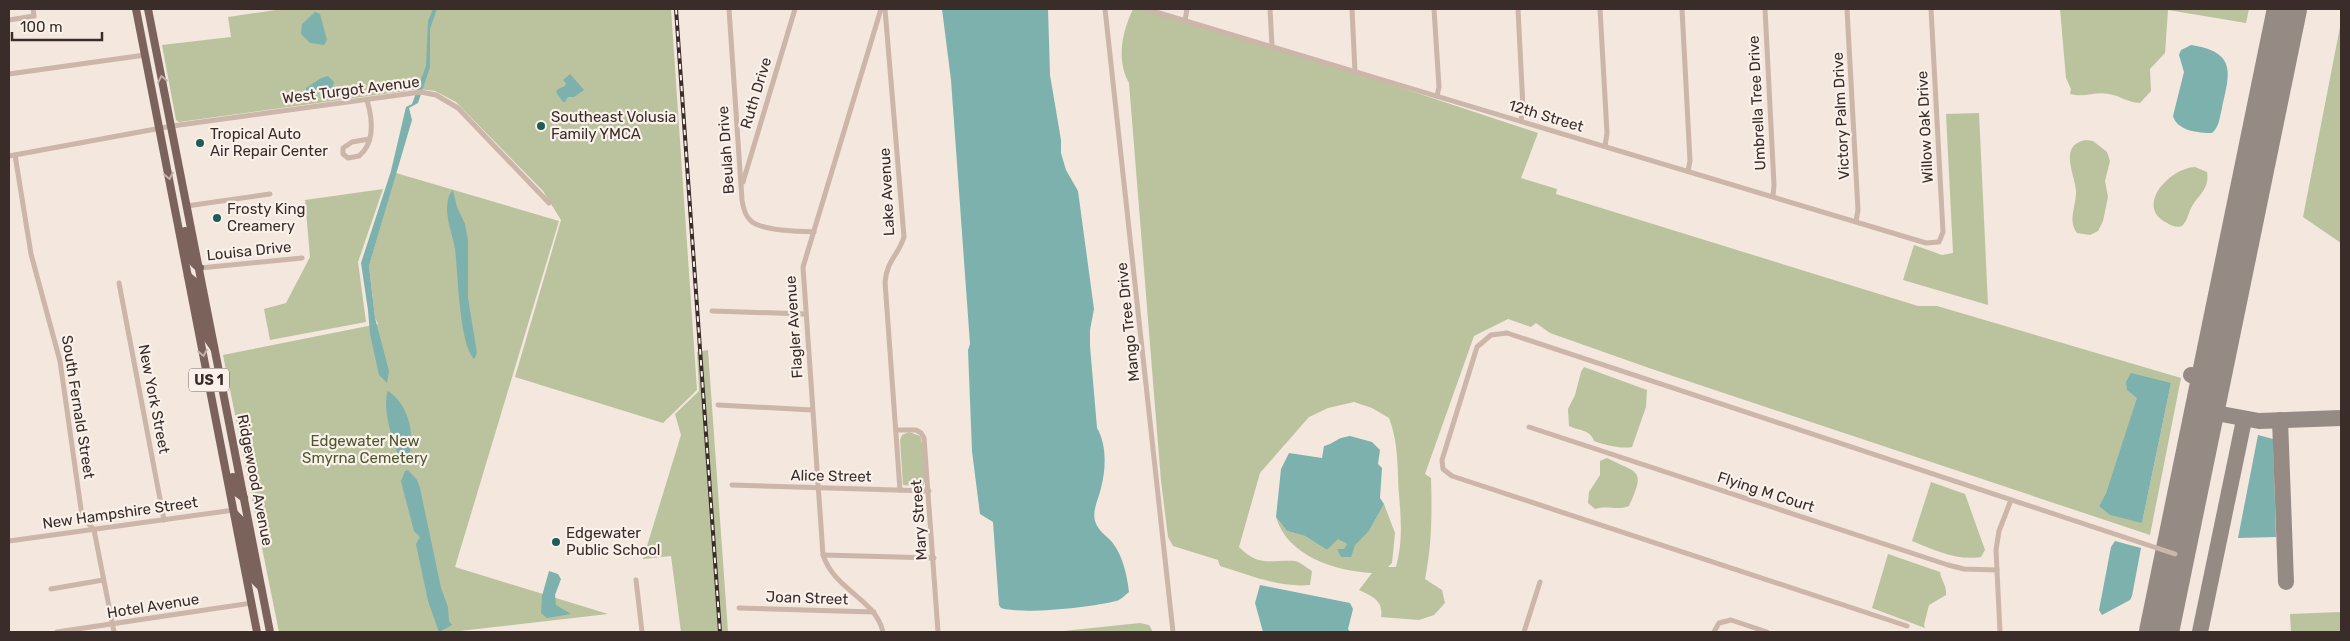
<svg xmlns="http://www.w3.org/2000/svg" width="2350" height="641" font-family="Rubik,sans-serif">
  <rect width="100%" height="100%" fill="#f3e7de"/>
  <g fill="#bac39d" fill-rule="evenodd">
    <polygon points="282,9 671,9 697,390 663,423 515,377 561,220 543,191 456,102 435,91 420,89 179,122 176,120 162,45 231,37 228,17"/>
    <path d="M1133,9H1152L1311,58L1538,133L1521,178L1557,189L1556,194L1918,306H1937L2181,378L2150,535L1649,368L1550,333L1536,323L1531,327L1508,319L1474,336L1425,474L1431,478C1432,512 1432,545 1425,579L1442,590L1445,603L1434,615L1419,620L1381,617C1384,601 1372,596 1359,590L1372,573C1335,571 1287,556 1276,517L1287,531L1305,536L1327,550L1337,538L1347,544L1341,557L1369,531L1384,504L1395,533L1392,563L1388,567H1396C1403,541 1401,520 1399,494C1397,466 1399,445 1389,418L1372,408L1354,402L1328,408L1309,417L1260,473L1239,547C1259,568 1272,559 1295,561C1300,562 1307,568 1312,571L1310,585C1280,588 1249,575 1220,566L1218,560L1173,546L1168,537L1161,481L1129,83C1116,60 1122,32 1133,9ZM2171,383L2142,523L2099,506L2106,493L2138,398Z"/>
    <path d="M2060,9H2249L2246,23L2168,10L2165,53L2150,69L2151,91L2140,103C2126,102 2121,96 2109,94C2094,91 2086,98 2070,94L2071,89L2066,78Z"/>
    <polygon points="2341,22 2341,243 2303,217"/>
    <polygon points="1979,113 1988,305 1903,280 1914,245 1942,255 1953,253 1946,114"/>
    <path d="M2086,140L2093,141L2107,152L2110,161L2105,181L2108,197L2103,221L2098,231L2090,235L2077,233C2067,220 2077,205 2076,190C2075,174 2058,145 2086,140Z"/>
    <path d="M2195,167L2207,172C2210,189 2198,195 2191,208C2188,215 2187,221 2182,226C2177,228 2172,226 2167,223C2134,206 2170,168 2195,167Z"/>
    <polygon points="396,173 559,221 455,567 608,614 451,632 279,632 223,355 378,324 375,318 369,266"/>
    <polygon points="383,189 358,262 366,322 270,340 264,309 286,303 310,257 305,200"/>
    <polygon points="708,350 728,632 681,632 671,556 643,559 681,435 675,414 699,391 697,352"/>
    <path d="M1584,367L1647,390L1646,407L1632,447C1621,449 1605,445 1594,441C1590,429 1579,431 1569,426L1568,409L1575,395L1581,372Z"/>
    <path d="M909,432L920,436L921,439C923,452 931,477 922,487L903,485L900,440L902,435Z"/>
    <path d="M1607,458C1638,474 1646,468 1629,506C1617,511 1608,505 1595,509L1588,503L1589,492L1600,475V461Z"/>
    <path d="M1931,482L1965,494L1985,550L1981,557C1956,561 1935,550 1912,541Z"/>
    <path d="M1888,554L1940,572C1941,581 1947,585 1946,595L1929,605L1924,625L1925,628L1872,608Z"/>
    <polygon points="2341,612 2341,632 2291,632 2290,614"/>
    <polygon points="1140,623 1149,625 1153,632 1054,632"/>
  </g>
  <g fill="#7cb1ae">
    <polygon points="433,9 437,9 430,29 430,67 418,103 409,108 412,120 369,266 375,318 389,371 387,383 379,375 370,334 368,310 361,263 391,171 406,107 412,104 426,66 428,21"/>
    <path d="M942,9H1048L1050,75L1061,140V153L1066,170L1078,191L1094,309L1090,330V346L1097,428C1107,445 1106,469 1101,488C1099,498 1092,510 1095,521C1098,531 1106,535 1112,542C1123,556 1127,575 1129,592C1125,595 1121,600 1116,601C1093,607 1023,615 1001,608L999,605L993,522L980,514L972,451L968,350L970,344L951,80Z"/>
    <polygon points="315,12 320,14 327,40 324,45 310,43 301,34 302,24"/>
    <path d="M2191,45C2237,52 2230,73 2222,108C2220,116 2219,128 2212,133C2199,133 2177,131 2173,116L2184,72L2179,55L2181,50Z"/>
    <polygon points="570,74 584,90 574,97 568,97 565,102 563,102 556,92 558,89 565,86 566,83 563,80"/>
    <polygon points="328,76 334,82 331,91 306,92 306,88 321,78"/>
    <path d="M453,190L457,207L465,224L468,241V298L477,353L474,359C459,344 458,272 455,249C453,237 448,224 447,211C447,204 448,194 453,190Z"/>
    <polygon points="2131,373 2171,383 2142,523 2110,515 2099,506 2106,493 2137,398 2127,390 2126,382"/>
    <path d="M388,391C407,403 415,432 410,453C409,458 407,460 407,465L403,466C395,449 381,409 388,391Z"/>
    <polygon points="2258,435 2273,439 2276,537 2238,538"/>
    <path d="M1350,436L1372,442L1380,450L1378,464L1382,468L1380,498L1384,504L1369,531L1355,545L1351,557H1341L1337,549H1344L1347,544L1338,539L1327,550L1305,536L1287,531L1276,517L1281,469L1289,453L1322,458L1324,446C1336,443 1335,438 1350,436Z"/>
    <polygon points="408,470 417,480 420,488 441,588 448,607 449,621 452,625 439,632 428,601 416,544 420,537 414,531 403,489 401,481 405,471"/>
    <polygon points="2115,541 2141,548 2132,596 2130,600 2102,615 2099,610 2111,547"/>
    <polygon points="549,571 558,574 561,579 555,595 556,605 571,614 547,618 541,613 542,596"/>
    <polygon points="1260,585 1350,603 1353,609 1348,629 1350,632 1263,632 1255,603"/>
  </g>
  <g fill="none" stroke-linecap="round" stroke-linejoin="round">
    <g stroke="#968a84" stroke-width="16">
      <polyline points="2191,375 2211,381"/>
      <polyline points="2205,411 2259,421 2341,418"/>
      <polyline points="2280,420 2286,582"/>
      <polyline points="2200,632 2244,420"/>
    </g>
    <polyline stroke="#968a84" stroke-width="40" points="2159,632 2287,9"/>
    <g stroke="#ccb5a9" stroke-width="5">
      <path d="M729,9L742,200C743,207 745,216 751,221C762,231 799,231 814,232"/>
      <path d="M881,9L803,267L823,555C835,591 875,598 883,632"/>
      <path d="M885,9L904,237C898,256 887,260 885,282L900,490"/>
      <polyline points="1105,9 1173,632"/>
      <polyline points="1146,9 1926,243 1939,242 1943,232 1931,9"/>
      <polyline points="1270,9 1272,46"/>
      <polyline points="1352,9 1355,72"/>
      <polyline points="1434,9 1439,87 1437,96"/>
      <polyline points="1518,9 1523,108 1521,121"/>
      <polyline points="1600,9 1607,133 1605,146"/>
      <polyline points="1682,9 1690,161 1688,171"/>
      <polyline points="1765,9 1774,185 1773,196"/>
      <polyline points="1847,9 1858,210 1856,221"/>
      <polyline points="9,20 34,16 33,9"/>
      <polyline points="1185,20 1187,9"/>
      <polyline points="9,74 145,55"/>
      <path d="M367,100C372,117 376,142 359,156L348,158L343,154V148L352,142L369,139"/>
      <polyline points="15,155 31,254 60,361 82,516 94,530 114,632"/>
      <polyline points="9,156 172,126 421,92 436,95 458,108 549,203"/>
      <polyline points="743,182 795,9"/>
      <polyline points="187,206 270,194"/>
      <polyline points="200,268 302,258"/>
      <polyline points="119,283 164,520"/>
      <polyline points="712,311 805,314"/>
      <polyline points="718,405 812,410"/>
      <polyline points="1529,427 1948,565 1964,569 1997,570"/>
      <polyline points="897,430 916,430 921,433 924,438 938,632"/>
      <polyline points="732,485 929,491"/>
      <polyline points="9,541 234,510"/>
      <polyline points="823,555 934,558"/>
      <polyline points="636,580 642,632"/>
      <polyline points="51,589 103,580"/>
      <polyline points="739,608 874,612"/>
      <polyline points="1907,626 1452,476 1443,469 1442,460 1477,347 1491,335 1507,333 2175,554"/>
      <polyline points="57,632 252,603"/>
      <polyline points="1524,632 1540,582"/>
      <polyline points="1714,632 1719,623 1731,620 1767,632"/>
      <polyline points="2000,632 1996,550 1999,531 2011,500"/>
    </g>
    <g stroke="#7b625a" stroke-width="8">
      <polyline points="136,9 257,632"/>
      <polyline points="148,9 270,632"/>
      <path d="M185,231C187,244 187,262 200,268"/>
      <polyline points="188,276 194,281 197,287 207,338 214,348"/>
      <polyline points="233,477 236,492 244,498"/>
      <polyline points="235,514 242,521 254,580 261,587"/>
    </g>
    <g stroke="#392c29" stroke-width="4">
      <polyline id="rail" points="676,9 720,632"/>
    </g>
    <use href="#rail" stroke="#faf1eb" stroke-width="2" stroke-dasharray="5.5" stroke-linecap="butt"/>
  </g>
  <defs><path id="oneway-chevron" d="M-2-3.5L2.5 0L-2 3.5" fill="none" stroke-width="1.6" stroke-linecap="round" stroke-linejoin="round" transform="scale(1.25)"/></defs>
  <g stroke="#c1b1aa">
    <use href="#oneway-chevron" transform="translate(162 79) rotate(-101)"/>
    <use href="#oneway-chevron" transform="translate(169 176) rotate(79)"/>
    <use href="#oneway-chevron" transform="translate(203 353) rotate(79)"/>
  </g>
  <g fill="#1d5c59" stroke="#faf1eb" stroke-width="2">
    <circle cx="541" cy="126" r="5"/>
    <circle cx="200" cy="143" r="5"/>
    <circle cx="217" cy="218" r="5"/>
    <circle cx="556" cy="542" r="5"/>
  </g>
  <g text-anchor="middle" stroke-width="4.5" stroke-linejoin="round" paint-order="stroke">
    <rect fill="#faf1eb" stroke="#736763" stroke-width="1" x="189" y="368.5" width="40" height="23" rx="4"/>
    <g font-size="14" font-weight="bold" fill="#392c29">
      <text x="209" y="385">US 1</text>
    </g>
    <g font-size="15" fill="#392c29" stroke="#faf1eb">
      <text transform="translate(351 90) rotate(-7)" y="5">West Turgot Avenue</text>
      <text transform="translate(756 93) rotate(-73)" y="5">Ruth Drive</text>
      <text transform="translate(1757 103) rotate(-93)" y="5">Umbrella Tree Drive</text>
      <text transform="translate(1546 116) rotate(17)" y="5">12th Street</text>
      <text transform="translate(1841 116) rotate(-93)" y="5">Victory Palm Drive</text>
      <text transform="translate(1925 127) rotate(-93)" y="5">Willow Oak Drive</text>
      <text transform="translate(726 150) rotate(-94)" y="5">Beulah Drive</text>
      <text transform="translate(887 192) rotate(-93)" y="5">Lake Avenue</text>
      <text transform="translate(249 251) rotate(-6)" y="5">Louisa Drive</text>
      <text transform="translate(1128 322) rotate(-96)" y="5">Mango Tree Drive</text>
      <text transform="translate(794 327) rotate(-94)" y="5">Flagler Avenue</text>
      <text transform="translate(154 399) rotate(79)" y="5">New York Street</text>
      <text transform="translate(78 407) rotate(81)" y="5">South Fernald Street</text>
      <text transform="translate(831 476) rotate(1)" y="5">Alice Street</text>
      <text transform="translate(255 480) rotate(79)" y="5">Ridgewood Avenue</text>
      <text transform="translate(1766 492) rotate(18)" y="5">Flying M Court</text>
      <text transform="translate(120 513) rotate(-8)" y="5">New Hampshire Street</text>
      <text transform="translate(919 520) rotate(-94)" y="5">Mary Street</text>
      <text transform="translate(807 598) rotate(2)" y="5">Joan Street</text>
      <text transform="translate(153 606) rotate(-9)" y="5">Hotel Avenue</text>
    </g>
    <g font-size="15" fill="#392c29" stroke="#faf1eb" text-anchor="start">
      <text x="551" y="122">Southeast Volusia<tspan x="551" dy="17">Family YMCA</tspan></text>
      <text x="210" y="139">Tropical Auto<tspan x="210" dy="17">Air Repair Center</tspan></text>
      <text x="227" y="214">Frosty King<tspan x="227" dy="17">Creamery</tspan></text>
      <text x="566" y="538">Edgewater<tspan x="566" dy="17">Public School</tspan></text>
    </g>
    <g font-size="15" fill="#4c582c" stroke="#faf1eb">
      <text x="365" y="446">Edgewater New<tspan x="365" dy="17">Smyrna Cemetery</tspan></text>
    </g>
  </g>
  <rect width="2350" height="641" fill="none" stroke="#392c29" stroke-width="20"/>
  <path d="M12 32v8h90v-8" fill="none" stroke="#392c29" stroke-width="2.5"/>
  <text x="20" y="32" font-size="15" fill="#392c29" stroke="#faf1eb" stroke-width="4" paint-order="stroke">100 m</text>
</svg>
